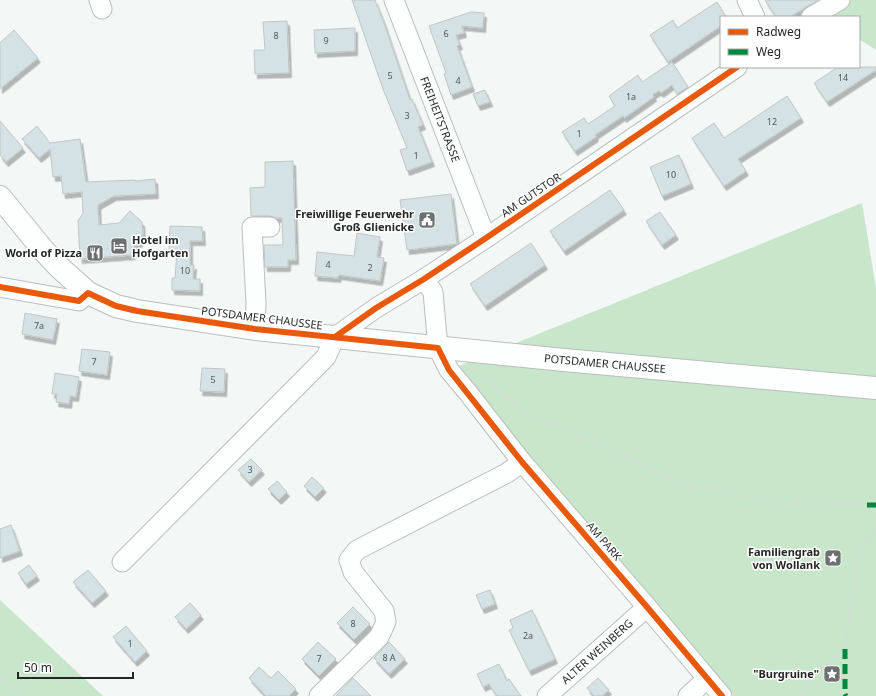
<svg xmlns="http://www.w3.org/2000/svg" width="876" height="696" font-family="'Noto Sans',sans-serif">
  <defs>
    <filter id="shadow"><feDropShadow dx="2.5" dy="4.5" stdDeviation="0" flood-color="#0004"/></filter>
  </defs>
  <rect width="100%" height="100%" fill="#f3f8f7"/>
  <g fill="#c8e6ca">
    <polygon points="819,0 876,0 876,50 859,39 859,17 833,17"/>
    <polygon points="862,203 876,288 876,696 722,696 449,370"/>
    <polygon points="0,600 103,696 0,696"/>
  </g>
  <g fill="#d4e2e5" stroke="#c2c5c5" filter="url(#shadow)">
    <polygon points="352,0 375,0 384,23 410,100 412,99 423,125 418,127 432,162 407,171 400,150 407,148 383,89"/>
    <polygon points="765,0 818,0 790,17 776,17"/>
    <polygon points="717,2 726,17 721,17 721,26 668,62 650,35 673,20 677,28"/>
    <polygon points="471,12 484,13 483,28 462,26 464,33 456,35 460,45 457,46 472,87 451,95 444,74 446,73 429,26"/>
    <polygon points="287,21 289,73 255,74 254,50 265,50 263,22"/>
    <polygon points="355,28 355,51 315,53 314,30"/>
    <polygon points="14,30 38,58 0,89 0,43"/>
    <polygon points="672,62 688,87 677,94 672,85 661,93 659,91 653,94 654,97 624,118 623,116 595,135 596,137 575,151 562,132 584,118 588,124 615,106 609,96 638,75 642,82"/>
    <polygon points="838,67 876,67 876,70 827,102 814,83"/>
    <polygon points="485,90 490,102 478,106 473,94"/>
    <polygon points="787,96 801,118 738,159 746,171 724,186 692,138 714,123 724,138"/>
    <polygon points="0,121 23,148 6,162 0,155"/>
    <polygon points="37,126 50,143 80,139 86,182 135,180 135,181 155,179 156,194 114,196 98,205 99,225 119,223 130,211 142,222 143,234 140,238 140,242 132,248 133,255 80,259 78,221 83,213 82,192 63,194 61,176 53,177 50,149 39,158 22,139"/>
    <polygon points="679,155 691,184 662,196 650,167"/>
    <polygon points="293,161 296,260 288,260 288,267 265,267 264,245 283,245 282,218 276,218 270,216 251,216 250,188 265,187 265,162"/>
    <polygon points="610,190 624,210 564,251 550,231"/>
    <polygon points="451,194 457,244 407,250 400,200"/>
    <polygon points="660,212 676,235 662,245 646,221"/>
    <polygon points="170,226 202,227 203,241 190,241 190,265 194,265 193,279 200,279 200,291 172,290 172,278 175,278 177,251 169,251"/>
    <polygon points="357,233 380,237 377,257 384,258 380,281 339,275 338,278 315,276 317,252 354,256"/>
    <polygon points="531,243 545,265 485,306 470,284"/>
    <polygon points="25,313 57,319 53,340 22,334"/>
    <polygon points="82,349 110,352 107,375 79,371"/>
    <polygon points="202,368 225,369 224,392 200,391"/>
    <polygon points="55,373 79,377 76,397 70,396 69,404 56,402 57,394 52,394"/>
    <polygon points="251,459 262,470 249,482 238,470"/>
    <polygon points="312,477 324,488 315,497 304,486"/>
    <polygon points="277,481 287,492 279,500 268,489"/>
    <polygon points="11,525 20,551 0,558 0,529"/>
    <polygon points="29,565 37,576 26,584 18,573"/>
    <polygon points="88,570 106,591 92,603 73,582"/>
    <polygon points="490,590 495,604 482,609 476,595"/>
    <polygon points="190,603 201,615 186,629 175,617"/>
    <polygon points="353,607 370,624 354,640 337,623"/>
    <polygon points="532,610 555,659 529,671 509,630 513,628 510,620"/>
    <polygon points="126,626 147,651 135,662 113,637"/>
    <polygon points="318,642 336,659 319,676 302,659"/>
    <polygon points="389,642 405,659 389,674 374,658"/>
    <polygon points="499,664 507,681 509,679 521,696 497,696 489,684 483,687 477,674"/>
    <polygon points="259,667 271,678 278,671 296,689 289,696 266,696 249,678"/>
    <polygon points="353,678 371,696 336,696"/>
    <polygon points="598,678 609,690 602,696 594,696 587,688"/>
  </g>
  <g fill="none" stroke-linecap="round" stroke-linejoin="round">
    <g stroke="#babebd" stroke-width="21">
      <g id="minor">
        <polyline points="99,0 102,9"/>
        <path id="s1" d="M394,0L486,238"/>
        <polyline points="747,0 755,17"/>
        <polyline points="811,17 840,0"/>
        <polyline points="424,279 433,292 438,348 449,370 470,395"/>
        <polyline points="0,287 79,301 88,293"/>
        <polyline points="255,329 256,303 252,227 270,227"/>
        <polyline points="472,398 522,462 647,607 722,696"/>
        <polyline points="122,562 326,357 335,337 376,308 424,279 486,238 737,67"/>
        <polyline points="319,696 379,637 386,622 384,611 353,572 349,560 357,550 507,473 522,462"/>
        <path id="s2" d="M547,696L647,607"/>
        <polyline points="688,696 707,679"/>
      </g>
    </g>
    <g stroke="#babebd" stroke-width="24">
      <g id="major">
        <path id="s3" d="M0,197L44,251L59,267L88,293L116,306L137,311L255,329L335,337L564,360L876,388"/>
      </g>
    </g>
    <g stroke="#d8d9d8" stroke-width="2.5" stroke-dasharray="2 3" stroke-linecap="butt">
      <polyline points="474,369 476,371 518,407 680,483 763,500 867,505 876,522"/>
      <polyline points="0,676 22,696"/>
      <polyline points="802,696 810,679 845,649 858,552 876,526"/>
    </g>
    <use href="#minor" stroke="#fdfefe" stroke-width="19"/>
    <use href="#major" stroke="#fdfefe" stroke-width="22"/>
    <g stroke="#00873e" stroke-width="5" stroke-dasharray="10 5" stroke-linecap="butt">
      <polyline points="867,505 876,505"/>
      <polyline points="845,649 845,694 846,696"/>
    </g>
    <g stroke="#fff" stroke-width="8">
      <g id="cycleway">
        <polyline points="0,287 79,301 88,293 116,306 137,311 255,329 438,348 449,370 522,462 647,607 722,696"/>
        <polyline points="335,337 376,308 424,279 486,238 737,67"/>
      </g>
    </g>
    <use href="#cycleway" stroke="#e8590c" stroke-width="6"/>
  </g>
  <defs>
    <g id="civic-square" transform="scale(0.9)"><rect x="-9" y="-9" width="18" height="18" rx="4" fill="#6d7070" stroke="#fff"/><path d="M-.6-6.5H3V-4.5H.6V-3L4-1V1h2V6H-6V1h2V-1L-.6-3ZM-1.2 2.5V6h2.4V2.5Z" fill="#fff"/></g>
    <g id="hotel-square" transform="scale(0.9)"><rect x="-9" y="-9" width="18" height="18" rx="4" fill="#6d7070" stroke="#fff"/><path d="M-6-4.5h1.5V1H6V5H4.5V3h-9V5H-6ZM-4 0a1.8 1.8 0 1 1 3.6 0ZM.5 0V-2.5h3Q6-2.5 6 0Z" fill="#fff"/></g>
    <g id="restaurant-square" transform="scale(0.9)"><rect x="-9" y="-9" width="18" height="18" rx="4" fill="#6d7070" stroke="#fff"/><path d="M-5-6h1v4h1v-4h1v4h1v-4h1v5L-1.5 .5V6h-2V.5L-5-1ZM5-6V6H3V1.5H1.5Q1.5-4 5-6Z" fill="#fff"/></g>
    <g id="sight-square" transform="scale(0.9)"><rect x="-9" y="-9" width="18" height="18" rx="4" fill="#6d7070" stroke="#fff"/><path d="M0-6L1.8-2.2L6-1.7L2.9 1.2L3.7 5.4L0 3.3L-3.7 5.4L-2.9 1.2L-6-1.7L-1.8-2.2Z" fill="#fff"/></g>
  </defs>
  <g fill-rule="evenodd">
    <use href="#civic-square" x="427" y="220"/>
    <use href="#hotel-square" x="119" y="246"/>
    <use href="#restaurant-square" x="95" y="253"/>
    <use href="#sight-square" x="833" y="558"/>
    <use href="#sight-square" x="832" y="674"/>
  </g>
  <g text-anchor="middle" stroke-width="3" stroke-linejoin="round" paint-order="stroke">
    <g font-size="9" fill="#525758">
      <text x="446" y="37">6</text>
      <text x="276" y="39">8</text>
      <text x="326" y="44">9</text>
      <text x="390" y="79">5</text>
      <text x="843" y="81">14</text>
      <text x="458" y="84">4</text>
      <text x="631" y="100">1a</text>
      <text x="407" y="119">3</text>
      <text x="772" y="125">12</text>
      <text x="579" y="137">1</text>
      <text x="416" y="159">1</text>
      <text x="671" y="178">10</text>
      <text x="328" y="268">4</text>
      <text x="370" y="271">2</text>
      <text x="185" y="274">10</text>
      <text x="39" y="329">7a</text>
      <text x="94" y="365">7</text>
      <text x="213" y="383">5</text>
      <text x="250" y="473">3</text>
      <text x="353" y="627">8</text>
      <text x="528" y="639">2a</text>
      <text x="130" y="647">1</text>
      <text x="389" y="661">8 A</text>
      <text x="319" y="662">7</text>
    </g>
    <g font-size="11" fill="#252727" stroke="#fff">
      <text dy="4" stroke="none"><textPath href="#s1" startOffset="128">FREIHEITSTRASSE</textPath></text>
      <text transform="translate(531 195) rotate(-34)" y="4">AM GUTSTOR</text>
      <text transform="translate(262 318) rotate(7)" y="4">POTSDAMER CHAUSSEE</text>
      <text dy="4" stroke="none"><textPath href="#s3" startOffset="654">POTSDAMER CHAUSSEE</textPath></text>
      <text transform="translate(604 541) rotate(49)" y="4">AM PARK</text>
      <text dy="4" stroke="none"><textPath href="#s2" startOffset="67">ALTER WEINBERG</textPath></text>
    </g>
    <g font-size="11" font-weight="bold" fill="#252727" stroke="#fff" text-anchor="end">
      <text x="414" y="218">Freiwillige Feuerwehr<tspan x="414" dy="13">Groß Glienicke</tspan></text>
      <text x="132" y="244" text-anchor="start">Hotel im<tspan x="132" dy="13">Hofgarten</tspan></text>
      <text x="82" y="257">World of Pizza</text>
      <text x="820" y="556">Familiengrab<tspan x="820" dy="13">von Wollank</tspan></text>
      <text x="819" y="678">"Burgruine"</text>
    </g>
  </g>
  <rect x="720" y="16" width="140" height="52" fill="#ffffff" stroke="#a8a9a9"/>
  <rect x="728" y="29" width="20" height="6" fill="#e8590c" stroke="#a8a9a9"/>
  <text x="756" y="36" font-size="12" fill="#252727">Radweg</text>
  <rect x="728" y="49" width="20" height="6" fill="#00873e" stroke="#a8a9a9"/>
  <text x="756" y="56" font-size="12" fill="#252727">Weg</text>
  <path d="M18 672v6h115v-6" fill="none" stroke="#252727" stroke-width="2"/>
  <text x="24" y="672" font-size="12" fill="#252727" stroke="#ffffff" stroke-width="3" paint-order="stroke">50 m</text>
</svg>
